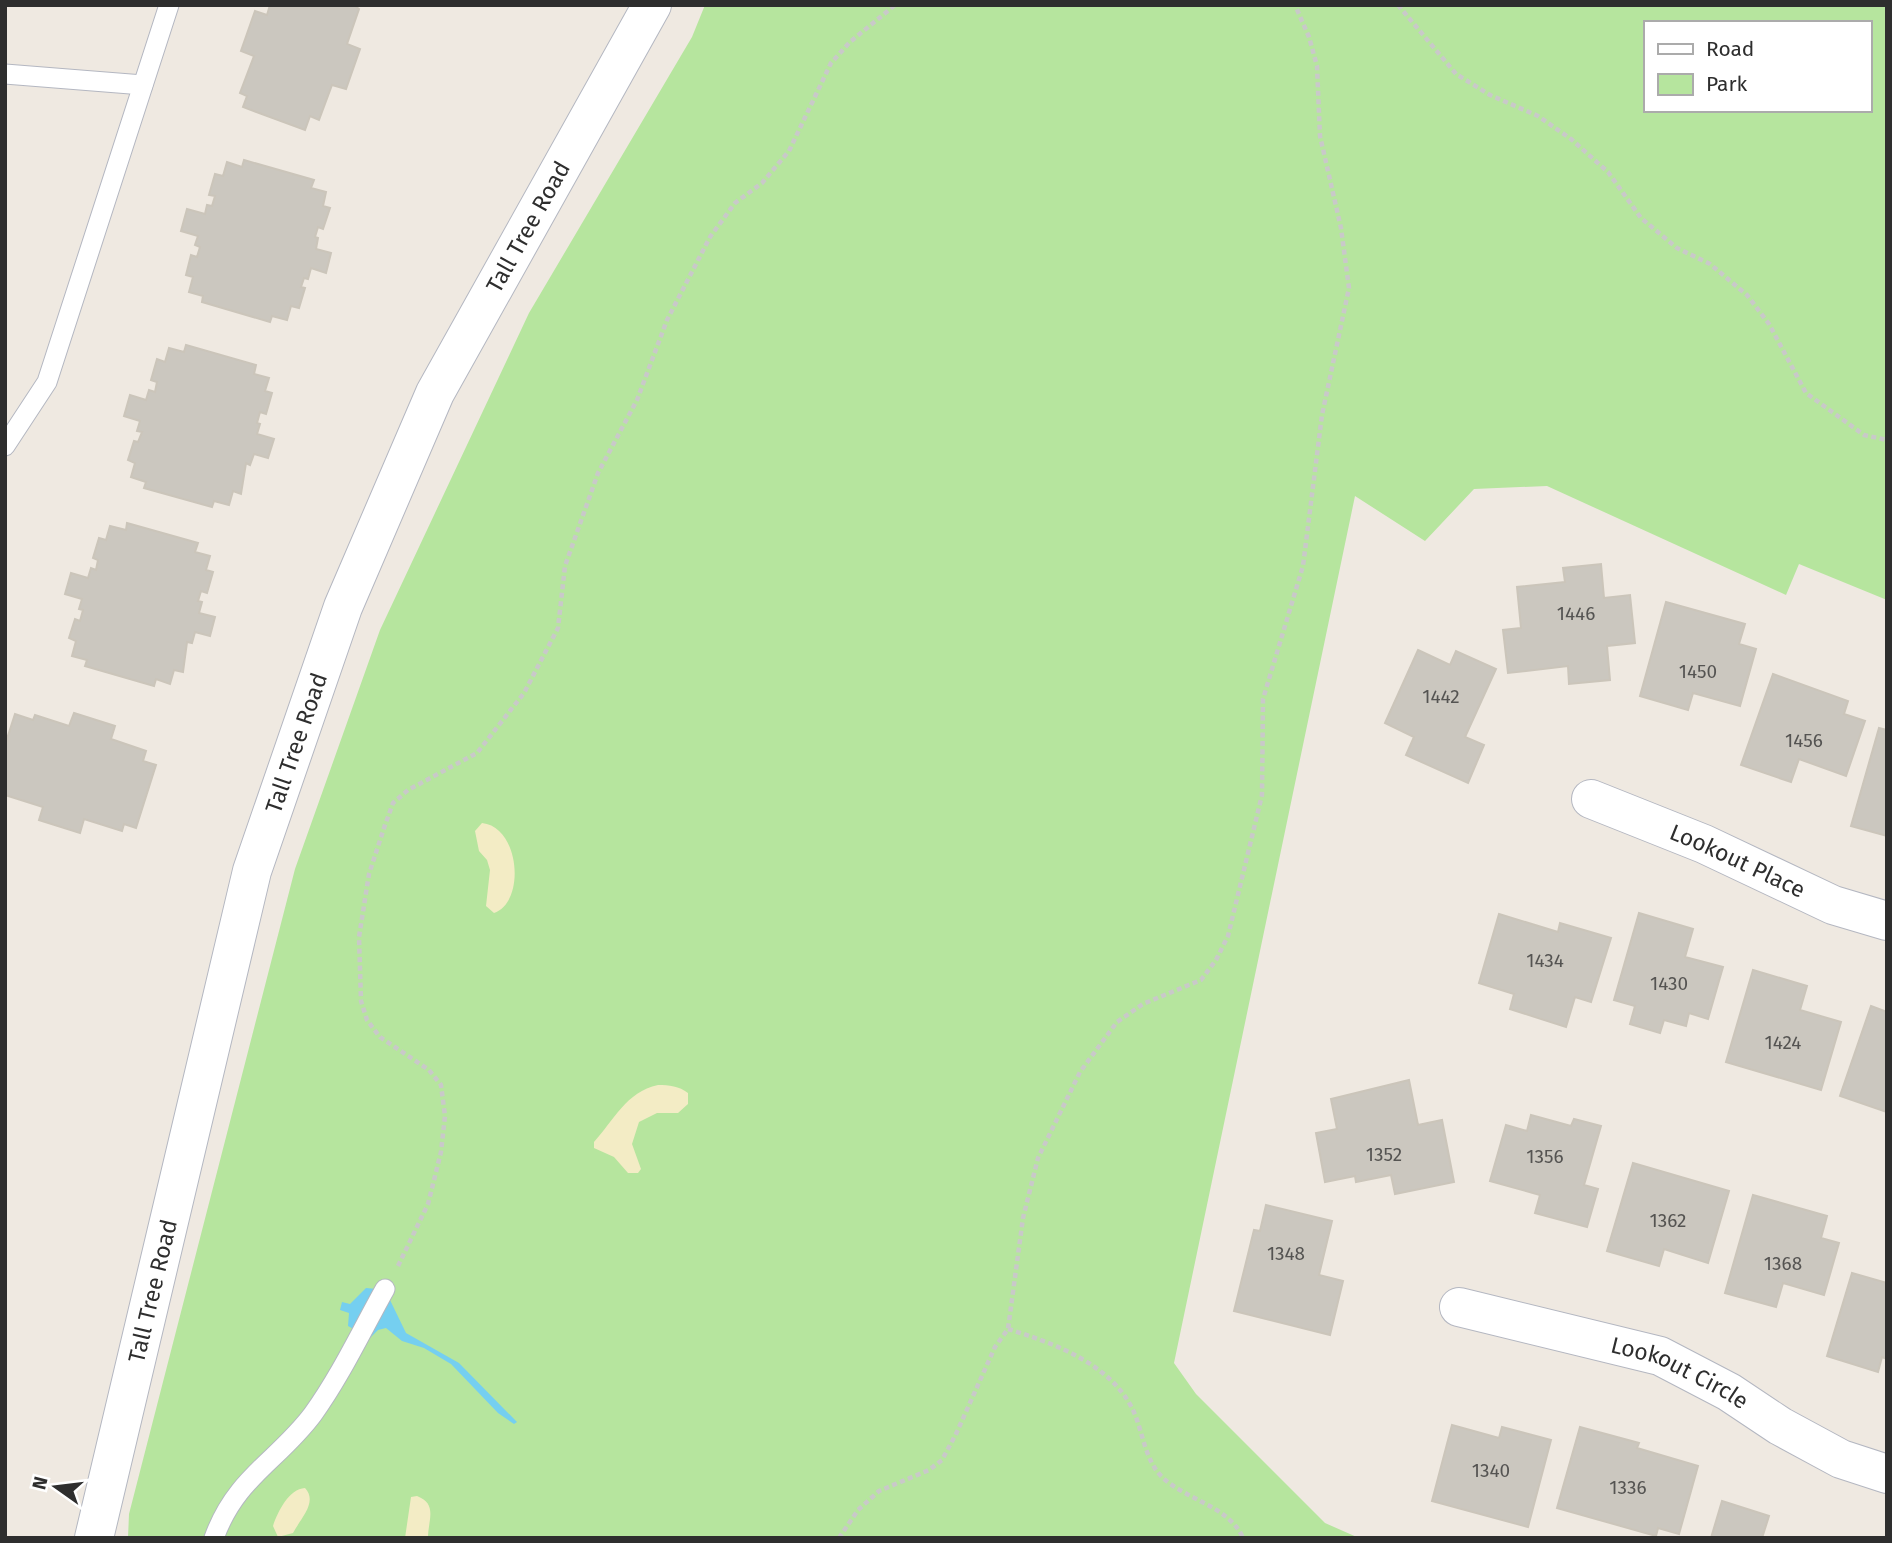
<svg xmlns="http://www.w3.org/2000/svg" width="1892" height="1543" font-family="'Fira Sans',sans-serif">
  <rect width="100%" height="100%" fill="#efe9e1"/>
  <path fill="#b6e59e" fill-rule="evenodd" d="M705,5H1887V600L1799,564L1786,595L1547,486L1474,489L1425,541L1355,496L1174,1363L1196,1394L1325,1523L1359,1538H128L129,1514L295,869L380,630L529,313L692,37ZM1645,23H1869V110H1645Z"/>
  <g fill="#f3ecc5">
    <path d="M482,823C520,827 526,902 494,913L486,906L490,870L487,860L479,851L475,831Z"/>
    <path d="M658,1085C669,1085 679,1086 688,1093V1104L678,1113H657L639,1122L632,1144L641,1169L638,1173H628L614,1157L594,1148V1142C614,1120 626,1092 658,1085Z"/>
    <path d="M305,1488C318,1502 301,1518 293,1533L278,1537L273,1526C278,1511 289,1489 305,1488Z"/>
    <path d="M417,1496C438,1504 428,1520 428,1538H405L411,1497Z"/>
  </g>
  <polygon fill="#75cff0" points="366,1288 377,1289 390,1300 406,1333 459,1363 517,1422 514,1424 498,1413 451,1364 424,1348 402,1341 386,1328 378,1330 370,1338 348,1326 349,1313 340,1310 342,1302 350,1304"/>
  <g fill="#cbc7bf" stroke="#cbc5ba" stroke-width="2">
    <polygon points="270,5 354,5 359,9 347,44 360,49 346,89 332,85 319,120 310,116 305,130 243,107 247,96 240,93 254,56 241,51 255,11 267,15"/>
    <polygon points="244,160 314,180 311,188 326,192 323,206 330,208 323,229 318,227 315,237 318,238 316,249 331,253 326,273 311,268 308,279 304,278 301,287 305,288 299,308 291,306 287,320 272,316 270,322 202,302 203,296 189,292 193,277 186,275 191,255 197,257 200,247 195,245 198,236 181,231 187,209 205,214 207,205 212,206 215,196 209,195 215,174 223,176 227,162 242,167"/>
    <polygon points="186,345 256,365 254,374 269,378 265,391 272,393 266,414 260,412 257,423 260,424 257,434 274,439 268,458 254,454 250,465 246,463 241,494 233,491 229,505 214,501 212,507 144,488 146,482 131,477 135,463 128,460 134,441 138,442 142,432 137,431 140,421 124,416 130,395 146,400 149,390 155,392 157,382 151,380 157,359 165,362 169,348 184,352"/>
    <polygon points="127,523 198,543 195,552 210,556 206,570 213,572 207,593 201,591 198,601 202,602 199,613 215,617 210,636 195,632 192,643 187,642 183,672 174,670 170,684 156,679 154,686 85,666 87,660 72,656 76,641 69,638 75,619 80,621 83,610 79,609 82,599 65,594 71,573 88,578 91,568 96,570 98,560 93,558 99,538 106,540 110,526 126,530"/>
    <polygon points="1601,564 1604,598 1630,595 1635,643 1607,646 1610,680 1569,684 1568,666 1508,673 1503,630 1521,628 1517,587 1565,582 1563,568"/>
    <polygon points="1666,602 1745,624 1739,644 1756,649 1740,706 1693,693 1688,710 1640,696"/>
    <polygon points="1418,650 1450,665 1456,651 1496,669 1465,737 1484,745 1468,783 1406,755 1414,737 1385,723"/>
    <polygon points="1773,674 1848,701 1844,714 1865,721 1846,776 1799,759 1791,782 1741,765"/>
    <polygon points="74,713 115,726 111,739 146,751 143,761 156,765 136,828 124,824 122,831 84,819 80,833 39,820 43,807 5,795 5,745 15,714 33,720 35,715 69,726"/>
    <polygon points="1879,728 1887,730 1887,836 1851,826"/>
    <polygon points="1639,913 1693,929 1685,957 1723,967 1708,1019 1689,1013 1686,1026 1664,1020 1660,1033 1630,1024 1635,1006 1614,1000"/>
    <polygon points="1499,914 1558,932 1560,923 1611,938 1591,1002 1575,997 1566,1027 1510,1009 1514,994 1479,983"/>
    <polygon points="1753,970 1807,986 1800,1010 1841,1022 1821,1090 1726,1062"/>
    <polygon points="1871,1006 1887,1012 1887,1112 1840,1096"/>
    <polygon points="1409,1080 1418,1125 1442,1120 1454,1182 1395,1194 1391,1175 1356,1182 1355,1176 1325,1182 1316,1133 1337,1129 1331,1099"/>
    <polygon points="1531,1115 1571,1126 1574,1119 1601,1126 1584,1185 1598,1189 1587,1227 1535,1213 1540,1195 1490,1181 1506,1125 1527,1131"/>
    <polygon points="1633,1163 1729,1191 1708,1263 1664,1249 1659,1266 1607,1251"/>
    <polygon points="1753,1195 1827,1216 1821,1238 1839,1243 1824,1295 1783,1283 1776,1307 1725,1293"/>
    <polygon points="1266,1205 1332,1221 1319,1275 1343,1281 1330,1335 1234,1311 1254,1230 1260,1231"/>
    <polygon points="1852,1273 1887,1283 1887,1359 1882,1357 1878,1372 1827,1356"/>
    <polygon points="1452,1425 1499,1438 1502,1427 1551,1440 1528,1527 1432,1501"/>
    <polygon points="1580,1427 1639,1443 1637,1448 1698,1466 1679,1534 1658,1528 1656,1536 1557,1508"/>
    <polygon points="1722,1501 1769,1516 1762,1538 1711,1538"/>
  </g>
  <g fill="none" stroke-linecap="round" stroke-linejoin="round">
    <g stroke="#b4b7c1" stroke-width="21">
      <g id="service">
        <polyline points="5,74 143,85"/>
        <polyline points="5,446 47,382 169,5"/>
        <path d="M214,1538C236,1477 278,1461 313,1414C341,1375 362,1330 385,1289"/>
      </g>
    </g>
    <g stroke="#b4b7c1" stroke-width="40">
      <g id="minor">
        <path id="s1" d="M1591,799L1704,844L1833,905L1887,921"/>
        <path id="s2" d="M1459,1307L1660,1356L1729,1392L1780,1426L1841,1459L1887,1474"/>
      </g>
    </g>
    <g stroke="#b4b7c1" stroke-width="40">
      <g id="tertiary">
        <path id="s3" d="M94,1538L252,871L343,607L435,393L652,5"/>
      </g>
    </g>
    <g stroke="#c9c9c9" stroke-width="4.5" stroke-dasharray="5 3.5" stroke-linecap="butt">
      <polyline points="1398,5 1456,74 1490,95 1538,116 1571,139 1608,172 1641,218 1677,248 1710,264 1747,295 1769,324 1806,393 1864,435 1887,440"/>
      <polyline points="398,1266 428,1204 441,1152 445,1116 441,1085 429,1070 380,1037 367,1020 361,1001 359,937 369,874 385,825 393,803 408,790 477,753 524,693 558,628 565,566 598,473 637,400 667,320 710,237 735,203 762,183 789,151 831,63 850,42 895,5"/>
      <path d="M1008,1329C1053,1343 1109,1363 1132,1408C1143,1430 1144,1459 1162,1477C1186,1500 1229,1506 1243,1538"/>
      <polyline points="839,1538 858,1510 879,1491 929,1470 942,1460 956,1434 995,1347 1008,1329 1023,1218 1038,1158 1080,1072 1117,1022 1143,1004 1201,980 1216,960 1228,936 1262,795 1263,699 1303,566 1322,415 1349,288 1341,228 1320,136 1317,66 1309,37 1295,5"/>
    </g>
    <use href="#service" stroke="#fff" stroke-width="19"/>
    <use href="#minor" stroke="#fff" stroke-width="38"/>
    <use href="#tertiary" stroke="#fff" stroke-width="38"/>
  </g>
  <g text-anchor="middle" stroke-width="6" stroke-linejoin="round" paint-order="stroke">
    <g font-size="19" fill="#555452">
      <text x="1576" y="620">1446</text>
      <text x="1698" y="678">1450</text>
      <text x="1441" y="703">1442</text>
      <text x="1804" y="747">1456</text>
      <text x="1545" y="967">1434</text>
      <text x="1669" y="990">1430</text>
      <text x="1783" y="1049">1424</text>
      <text x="1384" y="1161">1352</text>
      <text x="1545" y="1163">1356</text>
      <text x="1668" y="1227">1362</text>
      <text x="1286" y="1260">1348</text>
      <text x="1783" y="1270">1368</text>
      <text x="1491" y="1477">1340</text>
      <text x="1628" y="1494">1336</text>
    </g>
    <g font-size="23" fill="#2e2e2e" stroke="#fff">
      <text dy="8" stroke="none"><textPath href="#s3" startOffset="1388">Tall Tree Road</textPath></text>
      <text dy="8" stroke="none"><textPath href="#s3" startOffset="821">Tall Tree Road</textPath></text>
      <text dy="8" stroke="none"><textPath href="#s1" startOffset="159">Lookout Place</textPath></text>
      <text dy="8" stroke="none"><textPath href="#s3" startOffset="254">Tall Tree Road</textPath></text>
      <text dy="8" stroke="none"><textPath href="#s2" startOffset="231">Lookout Circle</textPath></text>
    </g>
  </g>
  <rect width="1892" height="1543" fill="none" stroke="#2e2e2e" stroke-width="14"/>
  <rect x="1644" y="21" width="228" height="91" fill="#ffffff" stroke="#ababab" stroke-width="2"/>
  <rect x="1658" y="44" width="35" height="10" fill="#ffffff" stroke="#ababab" stroke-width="2"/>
  <text x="1706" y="56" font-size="21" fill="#2e2e2e">Road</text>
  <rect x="1658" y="74" width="35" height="21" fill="#b6e59e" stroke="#ababab" stroke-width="2"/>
  <text x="1706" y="91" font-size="21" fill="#2e2e2e">Park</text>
  <g transform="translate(56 1487) rotate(284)" stroke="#ffffff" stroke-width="5" paint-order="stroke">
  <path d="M0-5L12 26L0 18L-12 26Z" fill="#2e2e2e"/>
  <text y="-10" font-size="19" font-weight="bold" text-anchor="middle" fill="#2e2e2e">N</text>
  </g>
</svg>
